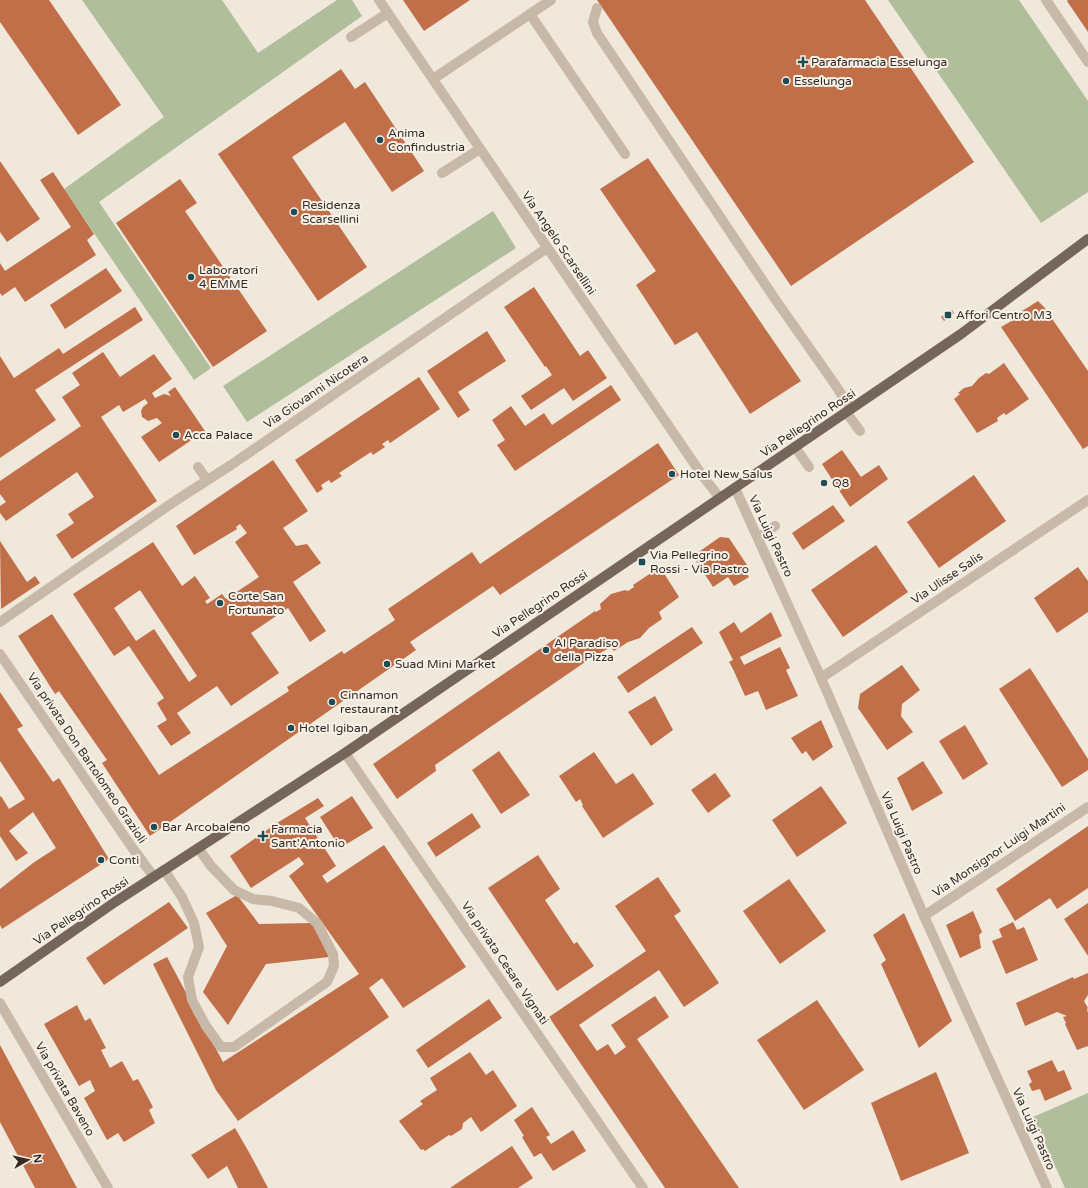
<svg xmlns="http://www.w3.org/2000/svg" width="1088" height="1188" font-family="'Varela Round',sans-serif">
  <rect width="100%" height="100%" fill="#f0e8db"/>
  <g fill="#b0be9b">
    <polygon points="82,0 222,0 258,53 337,0 352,0 362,16 99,202 211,368 194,380 64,189 164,117"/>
    <polygon points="888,0 1019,0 1088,101 1088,192 1041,223"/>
    <polygon points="493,211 516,248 247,422 223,386"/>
    <polygon points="1088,1093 1088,1188 1065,1188 1033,1117"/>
  </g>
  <g fill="#c06f49" fill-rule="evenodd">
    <polygon points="0,0 49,0 121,105 78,135 0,22"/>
    <polygon points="403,0 470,0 424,31"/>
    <polygon points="597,0 865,0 974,162 791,286"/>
    <polygon points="1068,0 1088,0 1088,32 1067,1"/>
    <polygon points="341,69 355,89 365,82 424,171 392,192 345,122 292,157 367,267 318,301 218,154"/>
    <polygon points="648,158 801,381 750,414 697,332 675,345 636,285 656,271 600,189"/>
    <polygon points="0,161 40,219 7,242 0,232"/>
    <polygon points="53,172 94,234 87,240 96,255 25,302 15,287 2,296 0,293 0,263 5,271 71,227 40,180"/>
    <polygon points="180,179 197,203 185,211 267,331 213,367 116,223"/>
    <polygon points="106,268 122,291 65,329 50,305"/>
    <polygon points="534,287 580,356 588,350 607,378 573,401 564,388 531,410 521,396 552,375 546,366 545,367 504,307"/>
    <polygon points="1038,301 1044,307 1088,371 1088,446 1083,449 1001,327 1015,319 1014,316"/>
    <polygon points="135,307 143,320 35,390 56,420 0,458 0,356 14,378 59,348 63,354"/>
    <polygon points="952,310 954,313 944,321 941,317"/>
    <polygon points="487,331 506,361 458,392 470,410 458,418 427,371"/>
    <polygon points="103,352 120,377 154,354 172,379 152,393 155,398 164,394 171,396 168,392 175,387 205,431 159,462 141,437 162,423 157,418 148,421 142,417 141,411 143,407 148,403 145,399 123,412 119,405 101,417 157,501 72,559 56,535 74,523 68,514 94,497 77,472 6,521 0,513 0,506 6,502 0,494 0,481 81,426 62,397 80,385 72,373"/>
    <polygon points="1004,363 1029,399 1006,415 1004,413 997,418 998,421 977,433 954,399 960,394 958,393 964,388 972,386 979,378 986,373 989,374"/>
    <polygon points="419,377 440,409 390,443 388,440 382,444 385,447 373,455 371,452 339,473 342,476 331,483 329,480 321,485 323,489 317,493 295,460"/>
    <polygon points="611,385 621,400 515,471 497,445 505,440 492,420 511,406 525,426 544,413 552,425"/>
    <polygon points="658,443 679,475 500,595 493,586 410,642 416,650 150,836 102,763 107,760 59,691 55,694 18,636 52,614 159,775 289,691 287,687 342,651 344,654 395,620 388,609 472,552 480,564"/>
    <polygon points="842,450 861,477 879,465 888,479 850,507 822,464"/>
    <path d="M273,460L308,511L283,528L296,546L307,544L321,563L293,582L326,631L310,642L288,608L251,633L279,673L231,706L217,686L177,713L191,733L171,746L157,726L167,720L157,703L164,698L129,646L114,656L73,594L153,542L182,586L195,576L210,598L205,601L207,604L222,594L226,599L259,577L235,542L247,533L240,524L236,527L237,529L194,555L176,526ZM140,590L197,676L189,682L154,629L136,641L114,608Z"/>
    <polygon points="974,475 1006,521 939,568 907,522"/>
    <polygon points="833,505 845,521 803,550 792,533"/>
    <polygon points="720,537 729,538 747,565 743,567 749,577 734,586 728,577 713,587 693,556"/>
    <polygon points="0,541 27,582 35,576 40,583 1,609"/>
    <polygon points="876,545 908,592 843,637 811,590"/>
    <polygon points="660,567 679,597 659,612 662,619 649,628 640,638 628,642 614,651 611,647 591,658 435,765 436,771 397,799 373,764 595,611 596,612 601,609 600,604 611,594 625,590 628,591 634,587 633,585"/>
    <polygon points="1078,567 1088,581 1088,612 1057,633 1034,598"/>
    <polygon points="771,612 782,636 740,657 744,665 780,647 790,668 786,670 798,696 766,710 758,691 745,696 733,669 729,662 733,660 719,632 734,622 741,633"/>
    <polygon points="692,627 703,643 628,693 617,677"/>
    <polygon points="902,665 920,690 902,704 901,716 913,732 887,750 858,708 860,694"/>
    <polygon points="1030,668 1088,759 1088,770 1062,787 999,689"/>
    <polygon points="0,692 23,726 17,729 53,782 59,778 109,859 2,929 0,925 0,889 33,863 56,848 33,812 9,831 28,853 16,861 0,836 0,797 1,796 9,809 25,799 0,761"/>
    <polygon points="655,696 673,730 651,746 628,712"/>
    <polygon points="821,720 833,747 813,761 806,751 802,754 791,738"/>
    <polygon points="965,725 988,764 963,780 939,741"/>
    <polygon points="499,751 530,795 501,814 472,770"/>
    <polygon points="594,752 616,784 633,773 654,804 603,838 582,806 583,805 580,799 576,802 559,776"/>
    <polygon points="923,761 943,793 912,811 897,778"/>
    <polygon points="715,773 731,796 708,813 691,790"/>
    <polygon points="821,786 847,823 797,857 772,820"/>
    <polygon points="352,796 373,828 340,848 320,817"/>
    <polygon points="318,798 324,806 305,818 336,866 322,876 327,883 384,845 466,967 403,1008 382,978 369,988 389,1017 238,1121 216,1090 153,964 167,957 223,1062 359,974 289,876 304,864 299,857 251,888 230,856 277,823"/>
    <polygon points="472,813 481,827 436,857 427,843"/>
    <polygon points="1088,826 1088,888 1057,909 1050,898 1015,921 996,889"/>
    <polygon points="538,855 560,889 545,900 574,944 577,942 594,966 557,991 488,888"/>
    <polygon points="658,877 681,911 674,916 719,983 684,1007 659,970 579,1025 597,1051 608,1044 615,1055 626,1047 611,1025 655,996 669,1017 637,1039 739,1188 665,1188 549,1017 646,951 615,906"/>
    <polygon points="789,879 826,931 780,964 743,911"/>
    <polygon points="237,895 259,924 312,923 329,957 266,964 228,1025 203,992 227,946 206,913"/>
    <polygon points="169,902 188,928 104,985 86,958"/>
    <polygon points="1088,903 1088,956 1064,919"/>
    <polygon points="973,911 982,932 979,935 981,948 960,958 946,925"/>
    <polygon points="904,913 952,1021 919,1048 881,964 886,960 873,935"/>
    <polygon points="1013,922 1017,930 1024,927 1038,960 1006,974 992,941 1002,937 999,929"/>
    <polygon points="1088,973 1088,995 1084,1001 1088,1008 1087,1009 1088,1013 1088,1046 1077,1050 1065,1024 1066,1023 1063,1017 1067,1016 1057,1012 1025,1026 1016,1003 1073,977 1074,979"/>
    <polygon points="489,999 502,1018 428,1068 416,1050"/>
    <polygon points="817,1000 864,1070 804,1110 757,1040"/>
    <polygon points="77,1005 85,1021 90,1018 106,1048 101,1050 110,1068 122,1061 133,1081 138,1079 153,1107 149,1110 155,1123 124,1142 118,1133 107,1140 84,1098 95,1091 90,1080 79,1086 44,1024"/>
    <polygon points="0,1045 77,1188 35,1188 0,1122"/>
    <polygon points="470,1052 486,1075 493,1070 517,1106 481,1132 471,1117 463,1123 462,1129 451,1136 449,1135 425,1151 423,1149 421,1150 399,1121 423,1104 420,1101 437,1090 430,1078"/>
    <polygon points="1052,1060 1058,1072 1064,1070 1072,1089 1045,1101 1040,1089 1032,1091 1029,1084 1032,1082 1027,1071"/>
    <polygon points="936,1072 969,1153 901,1181 871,1103"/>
    <polygon points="532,1107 550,1135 546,1137 551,1144 573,1130 586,1151 553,1171 541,1153 534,1157 522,1137 524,1136 514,1120"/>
    <polygon points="235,1128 250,1154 268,1188 238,1188 227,1166 208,1179 191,1155"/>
    <polygon points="512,1146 533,1178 518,1188 450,1188"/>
  </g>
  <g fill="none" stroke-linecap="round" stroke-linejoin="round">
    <g stroke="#c8b8a7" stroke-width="10">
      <polyline points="379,0 702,475 720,498"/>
      <polyline points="1046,0 1088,62"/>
      <polyline points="597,8 593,22 597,33 775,299 834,383 851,409"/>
      <polyline points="530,14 551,0"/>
      <polyline points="351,37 388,13"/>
      <polyline points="433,79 530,14 625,154"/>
      <polyline points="442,173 480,149"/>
      <polyline points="846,412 860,431"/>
      <polyline points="795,447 809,467"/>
      <polyline points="198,467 207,480"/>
      <polyline points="735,488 821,678 924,916 1047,1188"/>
      <polyline points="758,538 775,526"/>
      <polyline points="0,622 175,501 231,465 547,248"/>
      <polyline points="0,654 131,846 154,877"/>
      <polyline points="821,678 1088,500"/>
      <polyline points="345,753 643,1188"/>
      <polyline points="164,870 182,897 194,923 199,947 188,977 192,1000 206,1026 221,1047 234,1047 327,982 334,966 333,954 317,923 299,908 272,901 253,899 234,890 211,866 198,848"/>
      <polyline points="924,916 1088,807"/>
      <polyline points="0,1003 108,1188"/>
    </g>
    <polyline stroke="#766559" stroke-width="10" points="0,982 115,902 345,753 961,334 1088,239"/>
  </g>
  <g fill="#1f4c54" stroke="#f8f1e7" stroke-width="1.5">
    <path d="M801 56h4v4h4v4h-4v4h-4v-4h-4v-4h4z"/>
    <circle cx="786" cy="81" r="4"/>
    <circle cx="380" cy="140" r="4"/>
    <circle cx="294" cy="212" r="4"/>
    <circle cx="191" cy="277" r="4"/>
    <rect x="944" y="311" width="8" height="8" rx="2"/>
    <circle cx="176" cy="435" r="4"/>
    <circle cx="672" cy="474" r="4"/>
    <circle cx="824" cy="483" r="4"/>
    <rect x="638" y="558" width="8" height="8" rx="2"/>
    <circle cx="220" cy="603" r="4"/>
    <circle cx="546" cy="650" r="4"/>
    <circle cx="387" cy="664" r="4"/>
    <circle cx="332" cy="702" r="4"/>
    <circle cx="291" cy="728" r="4"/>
    <circle cx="154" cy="827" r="4"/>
    <path d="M261 830h4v4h4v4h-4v4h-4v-4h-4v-4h4z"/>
    <circle cx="101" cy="860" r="4"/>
  </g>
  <g text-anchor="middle" stroke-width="4" stroke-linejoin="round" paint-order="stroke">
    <g font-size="12" fill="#352c27" stroke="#f8f1e7" text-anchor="start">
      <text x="811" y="66">Parafarmacia Esselunga</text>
      <text x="794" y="85">Esselunga</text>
      <text x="388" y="137">Anima<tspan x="388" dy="14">Confindustria</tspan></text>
      <text x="302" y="209">Residenza<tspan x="302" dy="14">Scarsellini</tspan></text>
      <text x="199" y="274">Laboratori<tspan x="199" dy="14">4 EMME</tspan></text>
      <text x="956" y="319">Affori Centro M3</text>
      <text x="184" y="439">Acca Palace</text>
      <text x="680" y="478">Hotel New Salus</text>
      <text x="832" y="487">Q8</text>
      <text x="650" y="559">Via Pellegrino<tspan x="650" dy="14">Rossi - Via Pastro</tspan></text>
      <text x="228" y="600">Corte San<tspan x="228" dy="14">Fortunato</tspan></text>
      <text x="554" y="647">Al Paradiso<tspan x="554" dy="14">della Pizza</tspan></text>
      <text x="395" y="668">Suad Mini Market</text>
      <text x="340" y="699">Cinnamon<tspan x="340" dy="14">restaurant</tspan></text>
      <text x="299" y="732">Hotel Igiban</text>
      <text x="162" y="831">Bar Arcobaleno</text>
      <text x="271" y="833">Farmacia<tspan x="271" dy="14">Sant'Antonio</tspan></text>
      <text x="109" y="864">Conti</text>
    </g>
    <g font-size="12" fill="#352c27" stroke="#f8f1e7">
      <text transform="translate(559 243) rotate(56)" y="4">Via Angelo Scarsellini</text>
      <text transform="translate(316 391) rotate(-34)" y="4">Via Giovanni Nicotera</text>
      <text transform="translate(808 423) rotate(-34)" y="4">Via Pellegrino Rossi</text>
      <text transform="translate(771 536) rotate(65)" y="4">Via Luigi Pastro</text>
      <text transform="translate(947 578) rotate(-34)" y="4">Via Ulisse Salis</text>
      <text transform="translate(540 604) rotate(-34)" y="4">Via Pellegrino Rossi</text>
      <text transform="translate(87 758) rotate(56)" y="4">Via privata Don Bartolomeo Grazioli</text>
      <text transform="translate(902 833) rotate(67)" y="4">Via Luigi Pastro</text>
      <text transform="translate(999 850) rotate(-34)" y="4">Via Monsignor Luigi Martini</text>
      <text transform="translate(81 911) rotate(-34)" y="4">Via Pellegrino Rossi</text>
      <text transform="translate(505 963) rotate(56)" y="4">Via privata Cesare Vignati</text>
      <text transform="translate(65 1089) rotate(60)" y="4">Via privata Baveno</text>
      <text transform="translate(1034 1129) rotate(66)" y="4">Via Luigi Pastro</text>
    </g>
  </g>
  <g transform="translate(28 1160) rotate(82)" stroke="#f8f1e7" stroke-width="3" paint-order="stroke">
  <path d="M0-3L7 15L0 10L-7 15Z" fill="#352c27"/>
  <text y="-6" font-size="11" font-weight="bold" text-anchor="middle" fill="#352c27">N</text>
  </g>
</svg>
